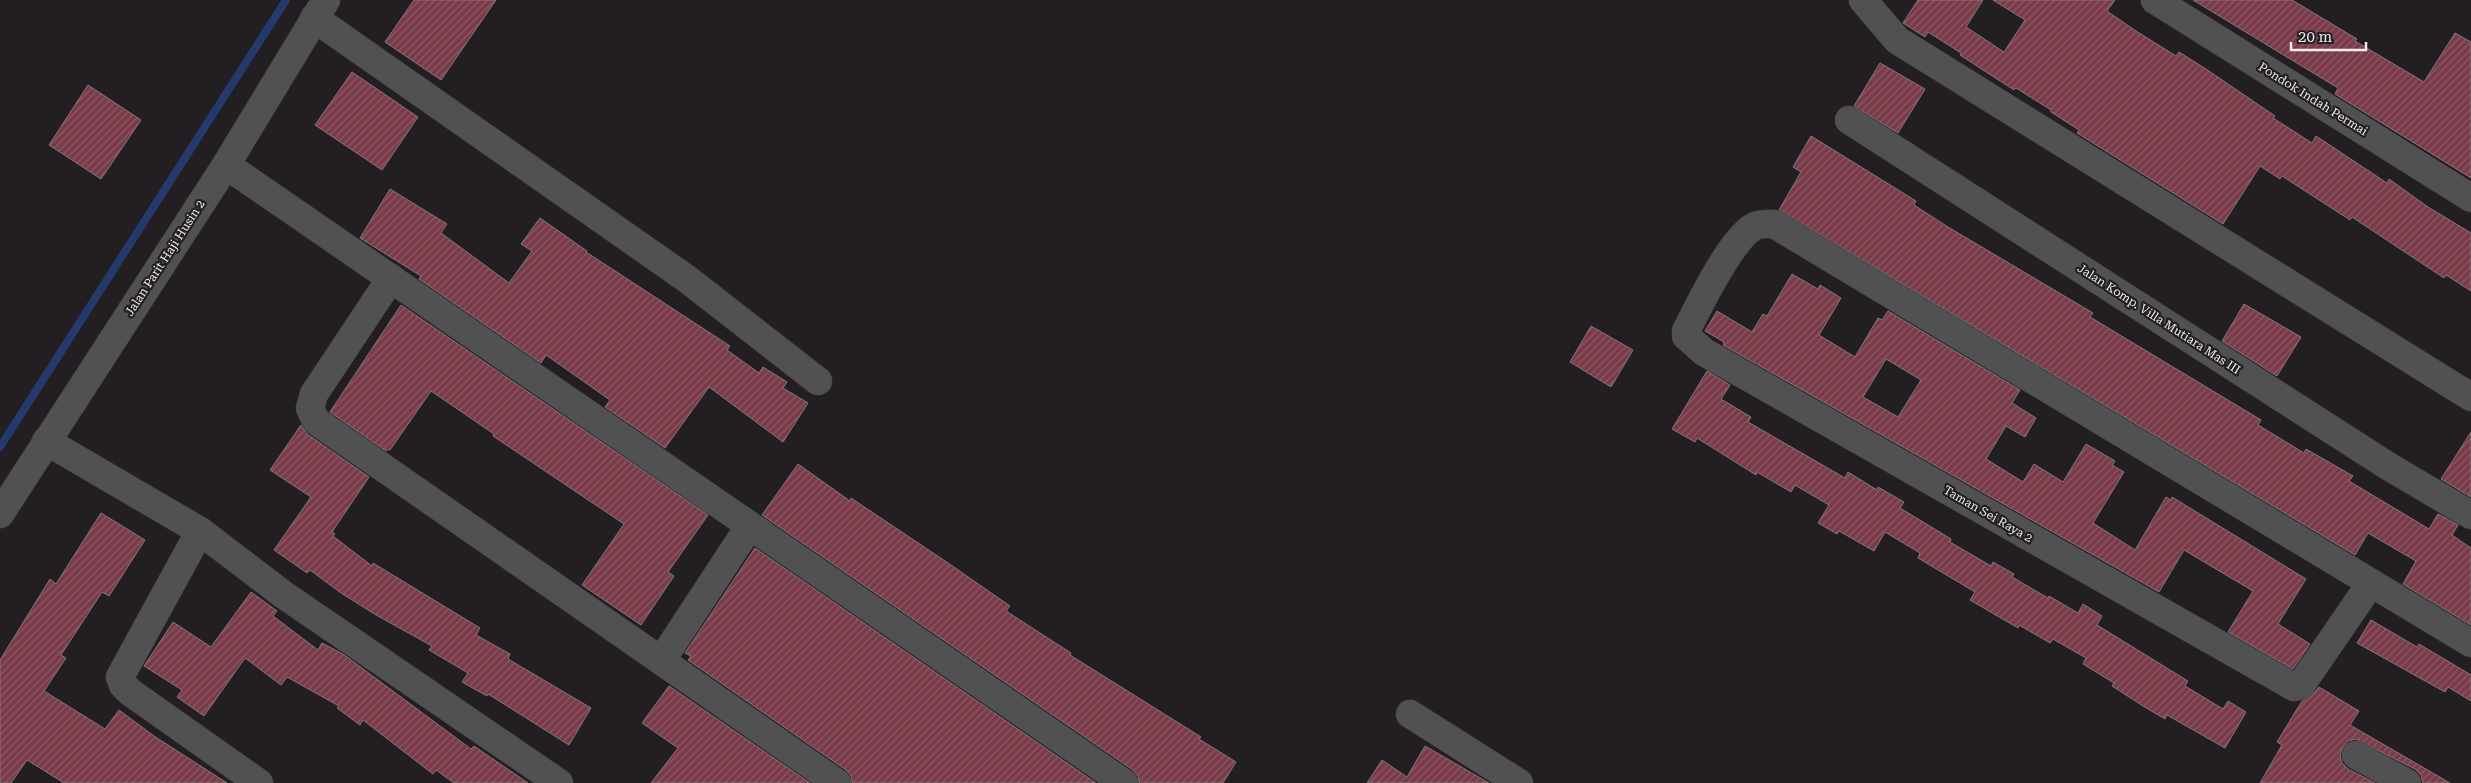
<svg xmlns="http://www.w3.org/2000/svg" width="2471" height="783" font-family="'Roboto Serif',serif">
  <defs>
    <pattern id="building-hatch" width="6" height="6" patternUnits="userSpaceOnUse" patternTransform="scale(1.25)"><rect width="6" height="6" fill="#7a3b49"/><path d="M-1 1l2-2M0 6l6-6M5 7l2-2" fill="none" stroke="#8d5864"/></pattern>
  </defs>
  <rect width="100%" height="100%" fill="#221e21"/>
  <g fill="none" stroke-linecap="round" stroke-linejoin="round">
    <polyline stroke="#25396a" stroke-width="8" points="0,447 286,0"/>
  </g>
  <g fill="url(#building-hatch)" stroke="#807879" fill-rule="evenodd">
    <polygon points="414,0 496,0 441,80 385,42"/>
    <polygon points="1918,0 1983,0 1966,27 2004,52 2025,20 1993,0 2115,0 2107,11 2136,31 2176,56 2179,52 2206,69 2275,116 2273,118 2312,143 2316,136 2387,183 2389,179 2428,207 2471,233 2471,291 2446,275 2444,278 2352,217 2350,220 2282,176 2280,179 2260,166 2223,224 2077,133 2079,130 2051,112 2051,110 2016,88 2014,90 1960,55 1961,53 1928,32 1925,37 1903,23"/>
    <polygon points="2193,0 2292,0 2357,39 2355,41 2424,82 2455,33 2471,42 2471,178 2335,94 2338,88"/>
    <polygon points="1880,63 1925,89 1898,133 1854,106"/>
    <polygon points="352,72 418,117 382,170 315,125"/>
    <polygon points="88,85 141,120 101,179 49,145"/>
    <polygon points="1811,136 1916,201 1914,205 1948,227 2093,313 2090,317 2261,420 2258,425 2304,453 2306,449 2353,476 2349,481 2429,529 2438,514 2458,525 2452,535 2471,548 2471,625 2403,584 2416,561 2368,533 2355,555 1779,210 1801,172 1793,167"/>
    <polygon points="390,189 447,224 441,233 509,283 532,251 521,244 540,218 587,251 586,252 730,346 727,350 759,373 763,367 787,382 783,388 808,403 783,442 709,387 665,448 605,407 610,400 546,355 541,363 419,279 421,276 360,238"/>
    <path d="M1792,274L1818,289L1820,285L1841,298L1819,335L1855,357L1878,318L1882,320L1888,311L2020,390L2012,403L2036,418L2025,437L2006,426L1986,459L2023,482L2034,464L2063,482L2086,444L2115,461L2112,465L2124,472L2093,523L2135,550L2166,497L2171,500L2172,497L2306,579L2278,624L2310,644L2293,669L2228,632L2253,591L2184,550L2159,592L1723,345L1724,342L1705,331L1717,311L1752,332L1763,314L1767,316ZM1886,359L1921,380L1898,417L1863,397Z"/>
    <polygon points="2244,304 2301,337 2277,376 2222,341"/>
    <polygon points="401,305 708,515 668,572 674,576 641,625 582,585 624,524 493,436 494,434 431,391 390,450 388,449 386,451 330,412"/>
    <polygon points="1591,326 1633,350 1611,387 1570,362"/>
    <polygon points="1707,371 1730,385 1721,399 1751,417 1748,422 1845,478 1848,472 1877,490 1878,487 1904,502 1900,508 1951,539 1950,542 1991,566 1993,562 2014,574 2012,577 2048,598 2049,596 2078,613 2083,604 2102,616 2097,625 2188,681 2185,686 2223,709 2228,701 2246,712 2225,748 2167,715 2165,719 2143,706 2112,686 2114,683 2083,664 2086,658 2053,639 2050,643 2019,625 2018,628 1970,600 1975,592 1918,558 1920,553 1885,532 1874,551 1839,531 1837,534 1818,523 1829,505 1795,485 1791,492 1757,472 1756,475 1697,438 1695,442 1672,429"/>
    <polygon points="301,425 307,434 369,477 332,532 335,534 333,536 372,566 373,563 480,628 476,635 510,654 508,659 591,708 569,745 488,694 487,696 462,682 468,673 429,650 432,646 376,615 341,593 310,570 307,573 274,550 311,497 270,470"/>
    <polygon points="2471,432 2471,497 2441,479"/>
    <polygon points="798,464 850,501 851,498 951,565 1010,606 1006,611 1071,653 1070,655 1201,737 1199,739 1236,762 1223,783 1139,783 1138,776 1133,770 762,515"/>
    <polygon points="101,513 145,540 109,596 102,592 61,655 66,658 44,691 105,729 119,710 154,736 227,783 64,783 27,760 11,783 0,783 0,660 50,579 56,584"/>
    <polygon points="755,548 1096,783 852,783 851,776 846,770 688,660 691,656 685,653"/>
    <polygon points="251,592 277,611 273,616 318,650 322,643 343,654 471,749 474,746 528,783 454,783 436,770 433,774 363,720 360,725 337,708 339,706 287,677 281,685 245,658 204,716 177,697 182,690 144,666 173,622 211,647"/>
    <polygon points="2371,620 2417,647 2419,644 2471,675 2471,701 2448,687 2445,692 2357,643"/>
    <polygon points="669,686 810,783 651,783 678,748 642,723"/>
    <polygon points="2319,687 2359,711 2350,725 2450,783 2423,783 2421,775 2415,769 2356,739 2348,741 2343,747 2340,755 2342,763 2348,769 2375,783 2260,783 2282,745 2277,742 2302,701 2313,694"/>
    <polygon points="1425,746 1489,783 1367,783 1382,760 1407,777"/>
  </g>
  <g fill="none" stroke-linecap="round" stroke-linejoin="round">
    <g stroke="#3f3b3e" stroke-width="29">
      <g id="minor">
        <polyline points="1863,0 1897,40 2471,397"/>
        <polyline points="2155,0 2471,198"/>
        <polyline points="314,18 687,279 818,381"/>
        <polyline points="1849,120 2388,466 2471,515"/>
        <polyline points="226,165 1124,783"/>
        <polyline points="391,278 314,394 310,408 316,421 837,783"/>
        <polyline points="46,441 200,531 284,595 559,783"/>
        <polyline points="0,514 226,165 326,0"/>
        <polyline points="200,531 120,677 123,685 130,692 259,783"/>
        <path d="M2371,583L2301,685L2294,687L1704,352L1686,336V331C1699,306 1731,238 1755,226C1762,223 1767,224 1774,224L2471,643"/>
        <polyline points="661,661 749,527"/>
        <polyline points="1410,714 1519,783"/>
        <polyline points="2356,755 2407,783"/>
      </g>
    </g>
    <use href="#minor" stroke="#515053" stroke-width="28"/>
  </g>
  <g text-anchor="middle" stroke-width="4.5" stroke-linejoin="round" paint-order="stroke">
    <g font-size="12" fill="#efebee" stroke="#221e21">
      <text transform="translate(2313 99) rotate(32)" y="4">Pondok Indah Permai</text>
      <text transform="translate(165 258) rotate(-57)" y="4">Jalan Parit Haji Husin 2</text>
      <text transform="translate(2159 319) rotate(33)" y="4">Jalan Komp. Villa Mutiara Mas III</text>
      <text transform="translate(1988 514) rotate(30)" y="4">Taman Sei Raya 2</text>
    </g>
  </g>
  <path d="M2291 42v8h75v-8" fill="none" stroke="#efebee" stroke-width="2.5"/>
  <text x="2298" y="42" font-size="15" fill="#efebee" stroke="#221e21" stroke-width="4" paint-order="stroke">20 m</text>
</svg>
